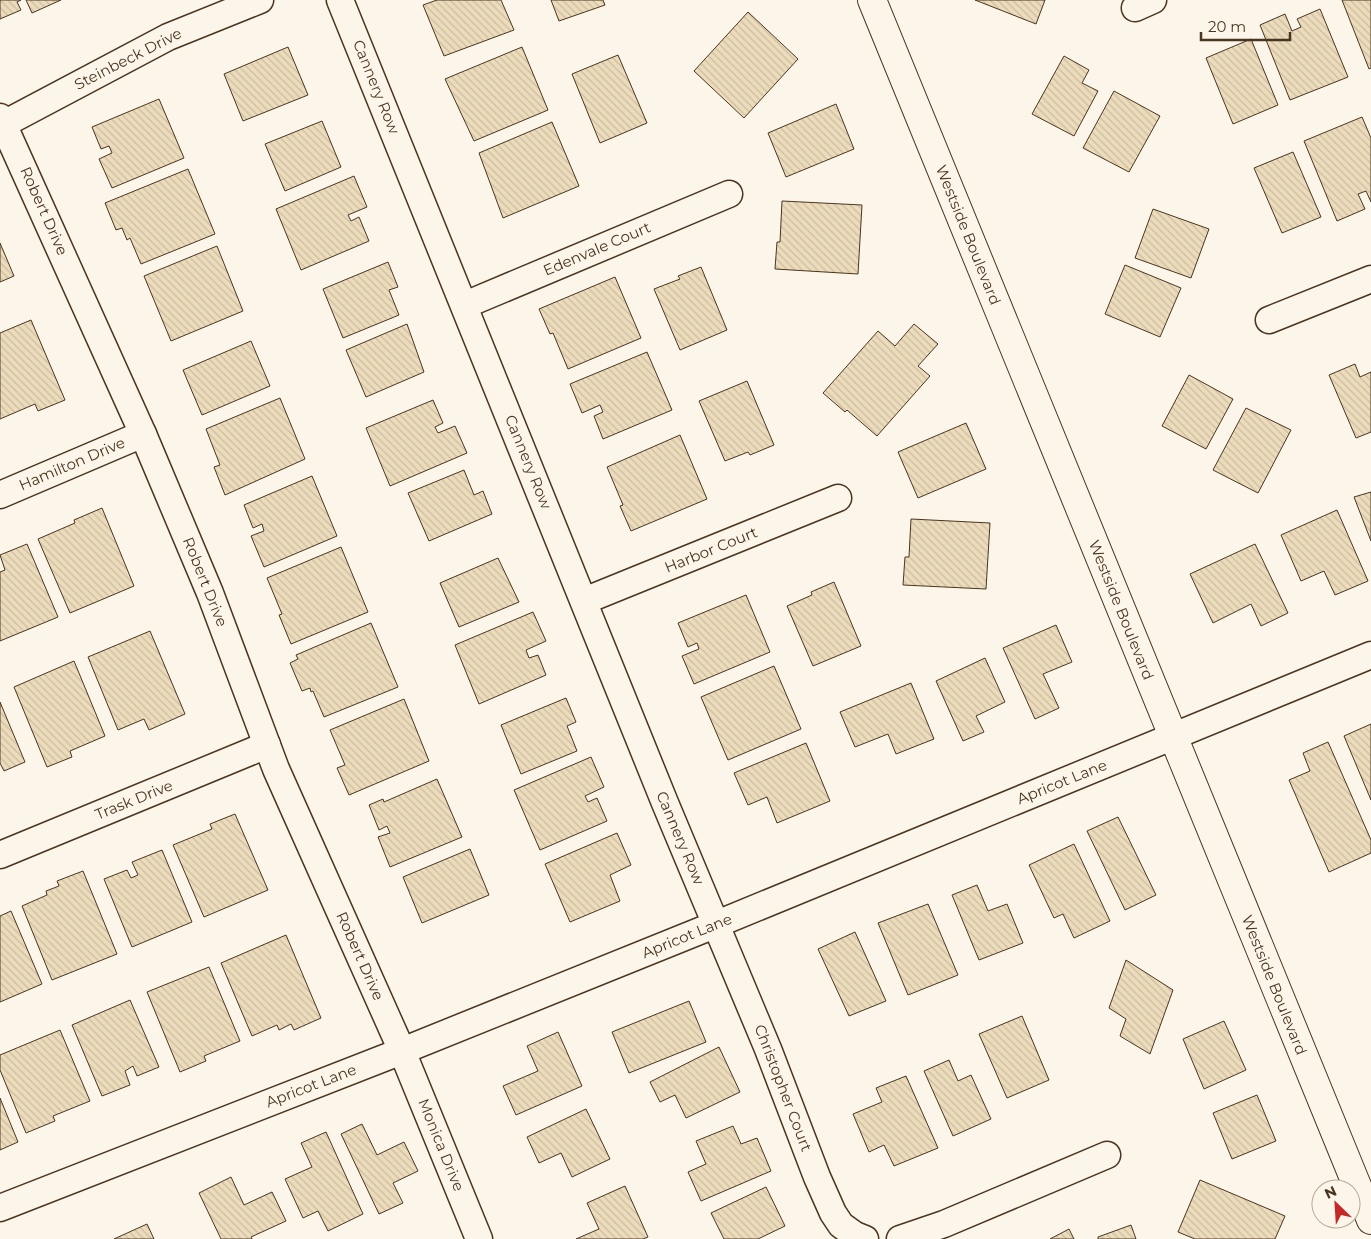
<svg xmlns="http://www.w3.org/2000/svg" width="1371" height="1239" font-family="Montserrat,sans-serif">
  <defs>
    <pattern id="building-back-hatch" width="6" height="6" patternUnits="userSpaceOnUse" patternTransform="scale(1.25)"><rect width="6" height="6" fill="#ecdcbc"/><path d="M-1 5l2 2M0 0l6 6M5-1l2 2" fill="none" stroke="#ccbda1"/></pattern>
  </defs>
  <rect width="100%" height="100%" fill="#fbf6e9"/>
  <g fill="url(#building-back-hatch)" stroke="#4a3520">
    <polygon points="0,0 21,0 17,2 21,10 0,19"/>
    <polygon points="26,0 61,0 32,13"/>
    <polygon points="437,0 501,0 514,30 444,56 423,5"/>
    <polygon points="551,0 603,0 605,5 559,21"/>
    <polygon points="975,0 1045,0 1036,24"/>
    <polygon points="1342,0 1371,0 1371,68 1369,69"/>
    <polygon points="1320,9 1348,77 1290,100 1260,25 1285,14 1292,31 1301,27 1297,19"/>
    <polygon points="748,12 798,59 744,118 694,71"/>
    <polygon points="1251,39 1278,105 1233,124 1206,58"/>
    <polygon points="288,47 308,95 243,121 224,74"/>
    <polygon points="522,47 548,110 474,141 445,79"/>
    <polygon points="618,55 647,123 600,143 572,74"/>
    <polygon points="1064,56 1089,70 1082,83 1098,91 1074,136 1032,114"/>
    <polygon points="1114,91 1160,116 1129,172 1083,148"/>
    <polygon points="159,99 184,158 112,188 99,159 112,153 109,146 101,149 92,127"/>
    <polygon points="836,104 854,149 786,177 768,133"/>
    <polygon points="1362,117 1371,138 1371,202 1366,191 1358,194 1365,209 1337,221 1304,141"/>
    <polygon points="322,121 341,167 285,191 265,144"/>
    <polygon points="552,122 579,186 503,218 479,153"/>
    <polygon points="1293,152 1321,217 1282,233 1254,168"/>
    <polygon points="188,169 215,234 141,264 130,238 127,240 122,228 116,230 105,203"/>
    <polygon points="354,176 367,207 348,215 351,221 359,217 369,241 301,270 276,209"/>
    <polygon points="782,201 862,205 858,274 775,269 777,242 780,242"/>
    <polygon points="1153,209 1209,229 1191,278 1135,258"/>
    <polygon points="0,243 14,276 0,282"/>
    <polygon points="217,246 243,311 171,341 144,276"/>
    <polygon points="388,262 398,287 389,290 399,315 343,338 323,289"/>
    <polygon points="1125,265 1181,288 1160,337 1105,314"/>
    <polygon points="701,267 727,330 680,350 654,289 680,279 678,276"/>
    <polygon points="615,277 641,338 568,369 553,333 550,334 539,309"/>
    <polygon points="31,320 65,400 38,411 35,404 0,419 0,333"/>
    <polygon points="407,324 424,372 366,397 346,350"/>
    <polygon points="914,324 938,344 918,366 930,376 877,436 847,410 845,412 823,393 878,331 895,346"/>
    <polygon points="251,341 270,386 202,415 183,370"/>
    <polygon points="647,352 672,410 603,439 594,416 603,412 600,405 582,413 570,384"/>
    <polygon points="1355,364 1360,377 1371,372 1371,432 1356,438 1329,375"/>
    <polygon points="1189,375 1233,399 1206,449 1162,426"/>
    <polygon points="747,381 774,445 750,455 748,452 725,461 699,401"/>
    <polygon points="280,398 305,459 225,495 214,467 220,465 206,429"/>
    <polygon points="433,400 443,423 435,427 438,433 455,426 467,453 390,486 366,428"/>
    <polygon points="1246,408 1291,430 1258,493 1213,470"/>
    <polygon points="966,423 986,469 918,498 898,452"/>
    <polygon points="680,435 707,499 631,531 620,506 623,505 607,467"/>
    <polygon points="464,470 474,495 483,491 492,514 429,541 408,493"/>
    <polygon points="312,476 337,536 264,567 251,536 264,531 262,524 253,528 244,505"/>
    <polygon points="1371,492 1371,541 1354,497"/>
    <polygon points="102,508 134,586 70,613 38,539 75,523 74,520"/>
    <polygon points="1337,510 1368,581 1335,595 1324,571 1301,581 1281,535"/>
    <polygon points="911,519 990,523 986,589 903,585 905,557 909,557"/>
    <polygon points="27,544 58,617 0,641 0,572 5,570 0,555"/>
    <polygon points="1255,544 1288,613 1261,626 1251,604 1213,623 1190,574"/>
    <polygon points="341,547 368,612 291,644 279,615 282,614 267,578"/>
    <polygon points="498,558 519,602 459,627 440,583"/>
    <polygon points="834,582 861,646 813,666 787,606 812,595 811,592"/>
    <polygon points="746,595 770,652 694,684 682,656 699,649 697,643 688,647 678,623"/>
    <polygon points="533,612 546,641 526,650 529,658 538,655 546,675 479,704 455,645"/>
    <polygon points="371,623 398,687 324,717 313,691 311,692 310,688 302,691 290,663 298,659 296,655"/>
    <polygon points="1056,625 1072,662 1043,674 1059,708 1035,719 1003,648"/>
    <polygon points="150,631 185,714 149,730 144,719 118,730 88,657"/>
    <polygon points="985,658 1005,702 976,716 984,732 963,741 936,681"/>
    <polygon points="74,661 105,736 70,751 72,757 47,767 14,687"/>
    <polygon points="774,666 801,729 728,760 701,697"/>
    <polygon points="911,683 934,739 896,754 888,734 855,747 840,712"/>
    <polygon points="566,698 576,722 567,726 577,751 521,774 501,725"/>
    <polygon points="404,699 429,761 349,795 337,768 345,765 330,730"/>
    <polygon points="0,702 25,762 4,771 0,763"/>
    <polygon points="1371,724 1371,800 1344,736"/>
    <polygon points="1328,742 1371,840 1371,853 1329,872 1289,780 1310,771 1303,753"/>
    <polygon points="806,743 830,801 777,823 767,797 748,805 734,773"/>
    <polygon points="591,757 604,787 585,796 588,802 597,798 607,821 540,850 514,790"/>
    <polygon points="437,779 462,837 390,867 378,837 390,833 387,826 379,830 369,805 383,799 384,802"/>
    <polygon points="235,814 268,890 204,917 173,845 212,829 210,824"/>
    <polygon points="1118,817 1156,895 1125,910 1087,831"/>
    <polygon points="617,833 631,865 610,875 620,901 570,922 545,864"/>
    <polygon points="1074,844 1110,921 1074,938 1063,914 1054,918 1029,865"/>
    <polygon points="470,849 489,895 422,923 403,877"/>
    <polygon points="162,850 192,922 132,947 104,879 127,870 131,878 138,875 132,862"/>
    <polygon points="83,871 117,954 52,980 22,906 47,895 46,891 59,886 57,881"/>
    <polygon points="977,885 988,911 1007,904 1023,943 979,960 952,895"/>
    <polygon points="928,904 958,975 908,995 878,923"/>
    <polygon points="11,911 42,984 0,1002 0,916"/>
    <polygon points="855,932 886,1001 849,1016 818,949"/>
    <polygon points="286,935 321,1018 294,1030 291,1024 279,1030 277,1025 252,1036 221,963"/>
    <polygon points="1126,960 1173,990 1150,1054 1120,1036 1126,1019 1109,1008"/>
    <polygon points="209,967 240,1041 204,1056 206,1061 180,1072 147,992"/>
    <polygon points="130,1000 159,1067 137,1076 133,1066 125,1071 130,1085 102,1096 72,1025"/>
    <polygon points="689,1001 706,1042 629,1073 612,1032"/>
    <polygon points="1022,1016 1049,1080 1007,1098 979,1034"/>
    <polygon points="1224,1021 1246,1070 1204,1089 1183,1039"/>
    <polygon points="60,1030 90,1101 53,1116 55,1121 26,1133 0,1070 0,1055"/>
    <polygon points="558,1032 582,1086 516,1115 503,1086 538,1071 527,1046"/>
    <polygon points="719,1047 740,1092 686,1118 675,1095 660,1102 650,1082"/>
    <polygon points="949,1060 958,1081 971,1075 991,1119 953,1136 924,1071"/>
    <polygon points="906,1076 938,1148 894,1166 884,1145 869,1152 853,1114 882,1102 876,1088"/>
    <polygon points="1257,1095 1276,1141 1232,1159 1213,1113"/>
    <polygon points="0,1098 18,1142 0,1150"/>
    <polygon points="586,1109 610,1159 572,1177 561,1153 539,1163 527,1137"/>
    <polygon points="362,1124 377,1155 404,1142 418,1171 393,1183 403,1203 379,1214 341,1134"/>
    <polygon points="733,1126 741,1144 757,1138 771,1171 701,1201 688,1172 706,1164 696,1141"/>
    <polygon points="326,1132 363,1214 328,1231 318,1211 303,1218 285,1179 312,1167 301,1143"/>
    <polygon points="231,1177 244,1205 272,1192 286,1221 251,1237 252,1239 221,1239 199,1193"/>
    <polygon points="1200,1180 1285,1216 1275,1239 1195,1239 1178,1232"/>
    <polygon points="625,1186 648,1237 643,1239 576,1239 599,1229 587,1203"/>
    <polygon points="766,1187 785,1226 758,1239 724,1239 711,1213"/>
    <polygon points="147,1224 154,1239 114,1239"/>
    <polygon points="1131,1225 1136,1239 1098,1239 1098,1237"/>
    <polygon points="1069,1229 1074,1239 1050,1239"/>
  </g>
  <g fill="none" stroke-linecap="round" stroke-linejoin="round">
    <g stroke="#4a3520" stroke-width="29">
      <g id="minor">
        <polyline points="340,0 665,803 768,1049 817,1177 833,1213 841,1225 855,1235 865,1239"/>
        <polyline points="1135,8 1153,0"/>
        <polyline points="0,117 143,434 210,593 276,769 402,1051 479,1239"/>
        <polyline points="0,126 168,37 260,0"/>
        <polyline points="465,305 729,194"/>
        <polyline points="1269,320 1371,279"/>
        <polyline points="0,495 143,434"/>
        <polyline points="584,601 838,498"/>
        <polyline points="0,855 267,745"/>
        <polyline points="0,1208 402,1051 717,924 1371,655"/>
        <polyline points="900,1239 944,1224 1107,1155"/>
      </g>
    </g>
    <g stroke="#4a3520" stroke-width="30">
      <polyline id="tertiary" points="872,0 1371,1220"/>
    </g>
    <use href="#minor" stroke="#fbf6e9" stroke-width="26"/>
    <use href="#tertiary" stroke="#fbf6e9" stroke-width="28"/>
  </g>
  <g text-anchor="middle" stroke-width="4" stroke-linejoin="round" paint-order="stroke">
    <g font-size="15" fill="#4a3520" stroke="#fbf6e9">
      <text transform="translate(128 59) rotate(-27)" y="5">Steinbeck Drive</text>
      <text transform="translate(376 87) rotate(68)" y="5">Cannery Row</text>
      <text transform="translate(44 211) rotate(66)" y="5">Robert Drive</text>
      <text transform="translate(968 235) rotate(68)" y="5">Westside Boulevard</text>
      <text transform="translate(597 249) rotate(-23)" y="5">Edenvale Court</text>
      <text transform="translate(528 462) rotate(68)" y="5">Cannery Row</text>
      <text transform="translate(72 464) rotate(-23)" y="5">Hamilton Drive</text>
      <text transform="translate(711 550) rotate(-22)" y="5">Harbor Court</text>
      <text transform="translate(205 582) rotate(68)" y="5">Robert Drive</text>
      <text transform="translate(1121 610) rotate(68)" y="5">Westside Boulevard</text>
      <text transform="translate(1062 782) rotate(-22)" y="5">Apricot Lane</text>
      <text transform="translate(134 800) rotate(-22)" y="5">Trask Drive</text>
      <text transform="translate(680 838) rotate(67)" y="5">Cannery Row</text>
      <text transform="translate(687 936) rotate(-22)" y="5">Apricot Lane</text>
      <text transform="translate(360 956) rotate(66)" y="5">Robert Drive</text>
      <text transform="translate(1274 985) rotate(68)" y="5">Westside Boulevard</text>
      <text transform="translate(311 1086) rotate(-21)" y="5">Apricot Lane</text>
      <text transform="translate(783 1088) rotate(69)" y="5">Christopher Court</text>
      <text transform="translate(441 1145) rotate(68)" y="5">Monica Drive</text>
    </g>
  </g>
  <g transform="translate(1336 1204) rotate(335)"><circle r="24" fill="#fbf6e9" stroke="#b4a999"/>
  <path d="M0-4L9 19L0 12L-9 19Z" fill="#c62828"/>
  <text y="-8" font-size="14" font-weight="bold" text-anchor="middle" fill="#4a3520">N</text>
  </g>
  <path d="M1201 32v8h89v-8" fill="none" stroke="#4a3520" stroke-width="2.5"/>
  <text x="1208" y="32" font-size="15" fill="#4a3520" stroke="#fbf6e9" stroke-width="4" paint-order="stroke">20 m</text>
</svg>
